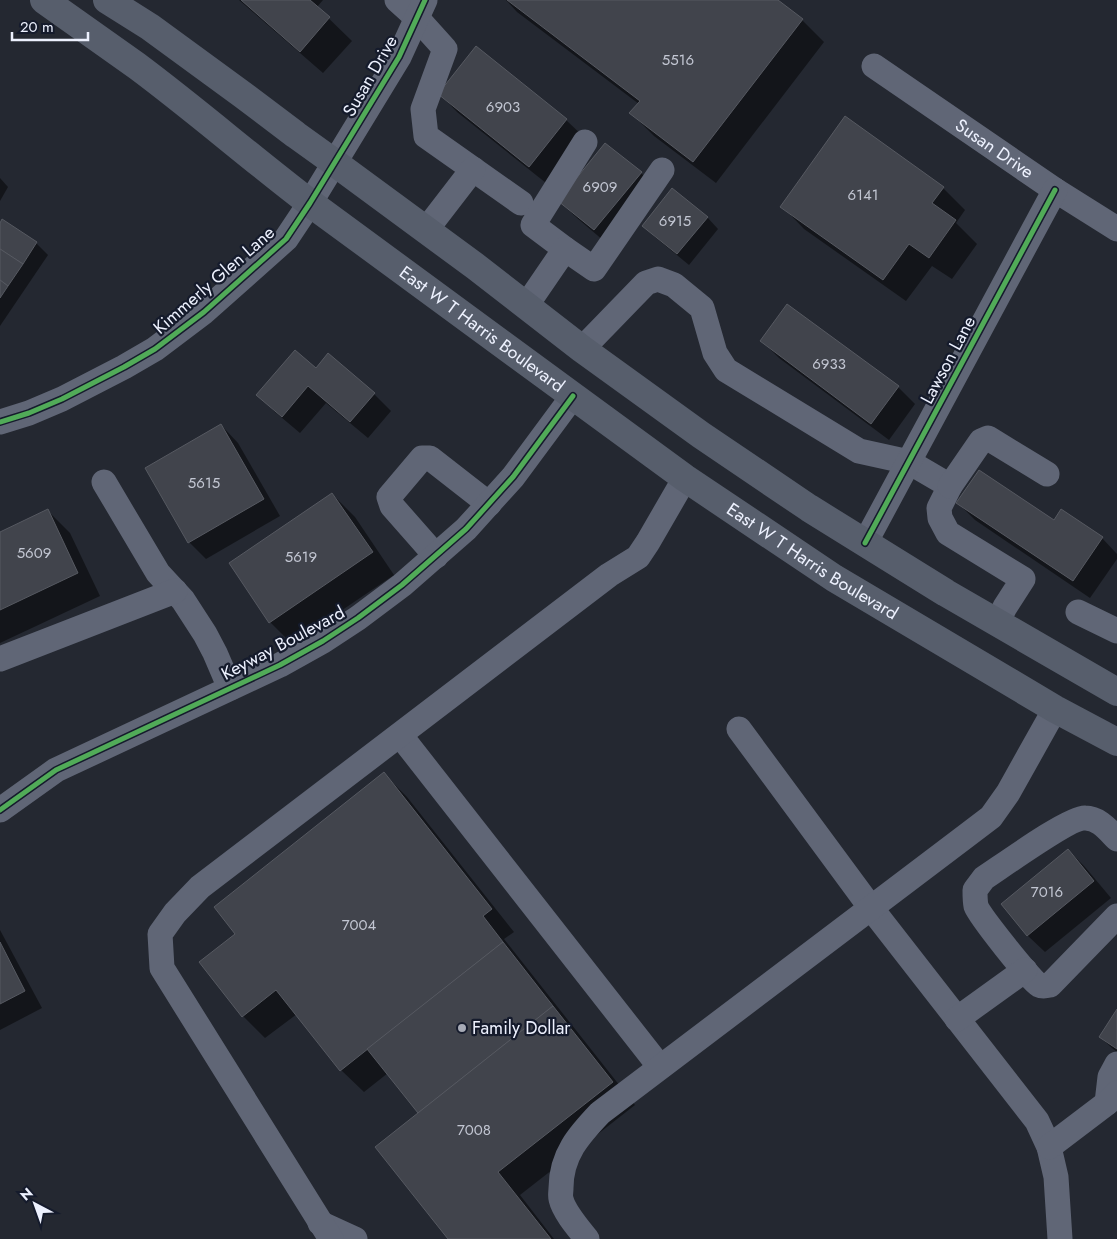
<svg xmlns="http://www.w3.org/2000/svg" width="1117" height="1239" font-family="Jost,sans-serif">
  <rect width="100%" height="100%" fill="#242831"/>
  <g fill="#0007">
    <polygon points="239,0 323,0 317,7 352,41 323,73"/>
    <polygon points="506,0 776,0 802,20 824,42 716,183 654,136 631,113 639,104 517,12"/>
    <polygon points="440,94 566,120 584,137 546,183 457,112"/>
    <polygon points="641,173 658,190 611,247 577,218 559,201"/>
    <polygon points="0,178 8,187 0,201"/>
    <polygon points="943,188 965,210 956,223 977,244 952,279 932,266 906,301 804,229 782,206"/>
    <polygon points="707,217 718,229 689,265 655,237 644,226"/>
    <polygon points="3,221 36,243 48,255 0,326 0,225"/>
    <polygon points="762,341 898,387 915,404 889,440 779,358"/>
    <polygon points="316,370 374,394 391,411 368,438 326,403 300,433 275,412 258,395"/>
    <polygon points="221,425 238,443 280,516 206,559 189,542"/>
    <polygon points="332,494 355,517 394,575 292,644 270,622"/>
    <polygon points="958,503 1054,522 1102,538 1117,554 1117,559 1090,598 975,520"/>
    <polygon points="48,511 70,533 100,596 0,643 0,533"/>
    <polygon points="384,774 407,797 514,932 504,939 635,1105 520,1195 554,1239 449,1239 419,1113 388,1073 364,1092 341,1070 297,1014 265,1038 243,1016 236,934"/>
    <polygon points="1068,850 1085,867 1111,898 1045,952 1027,935"/>
    <polygon points="0,930 42,1008 0,1030"/>
    <polygon points="1117,1011 1117,1052 1112,1048 1100,1037"/>
  </g>
  <g fill="#41444c" stroke="#565961">
    <polygon points="241,0 310,0 330,17 300,52"/>
    <polygon points="507,0 778,0 803,19 693,162 629,113 640,101"/>
    <polygon points="476,46 567,119 529,167 438,94"/>
    <polygon points="845,116 944,187 932,203 956,220 929,258 909,244 883,280 780,207"/>
    <polygon points="605,143 642,172 594,230 558,201"/>
    <polygon points="672,188 708,217 677,254 642,226"/>
    <polygon points="2,219 37,242 23,264 0,249 0,223"/>
    <polygon points="0,249 23,264 8,286 0,280"/>
    <polygon points="0,280 8,286 0,298"/>
    <polygon points="787,304 899,386 871,424 760,341"/>
    <polygon points="295,350 316,368 328,353 375,393 350,422 308,386 282,417 256,395"/>
    <polygon points="221,424 264,499 188,543 145,468"/>
    <polygon points="979,470 1054,520 1061,509 1103,537 1073,581 956,503"/>
    <polygon points="332,493 373,552 269,623 229,563"/>
    <polygon points="48,509 78,573 0,610 0,532"/>
    <polygon points="384,772 492,909 483,916 503,942 340,1071 276,990 242,1017 199,962 235,934 214,907"/>
    <polygon points="1068,849 1094,881 1027,936 1001,904"/>
    <polygon points="0,942 25,991 0,1004"/>
    <polygon points="503,942 553,1006 418,1113 367,1049"/>
    <polygon points="553,1006 613,1082 498,1172 551,1239 448,1239 375,1147"/>
    <polygon points="1117,1009 1117,1049 1099,1037"/>
  </g>
  <g fill="none" stroke-linecap="round" stroke-linejoin="round">
    <g stroke="#606676" stroke-width="25">
      <polyline points="397,0 418,19 445,49 423,109 426,136 521,203"/>
      <path id="s1" d="M874,66L1055,190L1117,229"/>
      <polyline points="426,230 473,169"/>
      <polyline points="565,249 533,225 585,142"/>
      <polyline points="526,306 565,249 594,269 662,170"/>
      <polyline points="582,349 646,283 658,279 674,285 702,308 715,353 726,370 859,451 909,462 950,486 939,508 940,518 948,533 1023,579 1005,607 997,623"/>
      <polyline points="0,422 29,413 62,399 124,367 155,349 204,312 286,239 310,203 399,57 425,0"/>
      <polyline points="104,482 158,573 183,600 205,634 215,653 230,688"/>
      <polyline points="950,486 981,441 988,438 1047,474"/>
      <polyline points="865,543 1055,190"/>
      <polyline points="436,556 392,506 389,497 422,458 430,458 489,504"/>
      <polyline points="1078,612 1117,631"/>
      <polyline points="0,659 175,591"/>
      <polyline points="739,729 871,908 1037,1121 1049,1147 1056,1177 1060,1239"/>
      <polyline points="400,735 660,1067"/>
      <polyline points="0,810 56,770 280,665 323,641 358,618 402,585 466,529 513,477 573,396"/>
      <path d="M1117,839C1108,830 1099,818 1085,818C1070,817 1001,867 984,878L975,890C975,895 975,901 976,906C979,915 1031,981 1039,985C1043,987 1046,986 1050,985L1117,916"/>
      <polyline points="957,1019 1025,970"/>
      <polyline points="1107,1103 1110,1077 1117,1064"/>
      <polyline points="1049,1147 1107,1103 1117,1093"/>
      <polyline points="320,1223 355,1239"/>
      <polyline points="331,1239 162,968 160,934 175,913 200,887 609,575 638,557 648,542 685,478"/>
      <path d="M587,1239C579,1229 564,1212 561,1199C560,1196 561,1191 561,1188C561,1155 579,1135 600,1113L966,836L991,817L1008,793L1055,709"/>
    </g>
    <g stroke="#575e6c" stroke-width="28">
      <path id="s2" d="M44,0C75,22 106,44 137,66C196,110 251,158 310,203L573,396L685,478L834,578L1055,709L1117,742"/>
      <polyline points="107,0 150,27 243,95 296,135 335,163 475,266 582,349 701,435 809,508 946,593 1117,692"/>
    </g>
    <g stroke="#151b2c" stroke-width="8">
      <g id="cycleway">
        <polyline points="0,422 29,413 62,399 124,367 155,349 204,312 286,239 310,203 399,57 425,0"/>
        <polyline points="865,543 1055,190"/>
        <polyline points="0,810 56,770 280,665 323,641 358,618 402,585 466,529 513,477 573,396"/>
      </g>
    </g>
    <use href="#cycleway" stroke="#51ab58" stroke-width="5"/>
  </g>
  <circle fill="#a7abb6" stroke="#151b2c" stroke-width="2" cx="462" cy="1028" r="5"/>
  <g text-anchor="middle" stroke-width="4.5" stroke-linejoin="round" paint-order="stroke">
    <g font-size="15" fill="#c2c6d2">
      <text x="678" y="65">5516</text>
      <text x="503" y="112">6903</text>
      <text x="600" y="192">6909</text>
      <text x="863" y="200">6141</text>
      <text x="675" y="226">6915</text>
      <text x="829" y="369">6933</text>
      <text x="204" y="488">5615</text>
      <text x="34" y="558">5609</text>
      <text x="301" y="562">5619</text>
      <text x="1047" y="897">7016</text>
      <text x="359" y="930">7004</text>
      <text x="474" y="1135">7008</text>
    </g>
    <g font-size="18" fill="#edf1fe" stroke="#151b2c">
      <text transform="translate(370 76) rotate(-60)" y="6">Susan Drive</text>
      <text dy="6" stroke="none"><textPath href="#s1" startOffset="146">Susan Drive</textPath></text>
      <text transform="translate(214 280) rotate(-41)" y="6">Kimmerly Glen Lane</text>
      <text dy="6" stroke="none"><textPath href="#s2" startOffset="548">East W T Harris Boulevard</textPath></text>
      <text transform="translate(948 360) rotate(-62)" y="6">Lawson Lane</text>
      <text dy="6" stroke="none"><textPath href="#s2" startOffset="952">East W T Harris Boulevard</textPath></text>
      <text transform="translate(283 643) rotate(-28)" y="6">Keyway Boulevard</text>
    </g>
    <g font-size="18" fill="#edf1fe" stroke="#151b2c" text-anchor="start">
      <text x="472" y="1034">Family Dollar</text>
    </g>
  </g>
  <g transform="translate(35 1204) rotate(319)" stroke="#151b2c" stroke-width="4" paint-order="stroke">
  <path d="M0-4L9 19L0 12L-9 19Z" fill="#edf1fe"/>
  <text y="-8" font-size="14" font-weight="bold" text-anchor="middle" fill="#edf1fe">N</text>
  </g>
  <path d="M12 32v8h76v-8" fill="none" stroke="#edf1fe" stroke-width="2.5"/>
  <text x="20" y="32" font-size="15" fill="#edf1fe" stroke="#151b2c" stroke-width="4" paint-order="stroke">20 m</text>
</svg>
